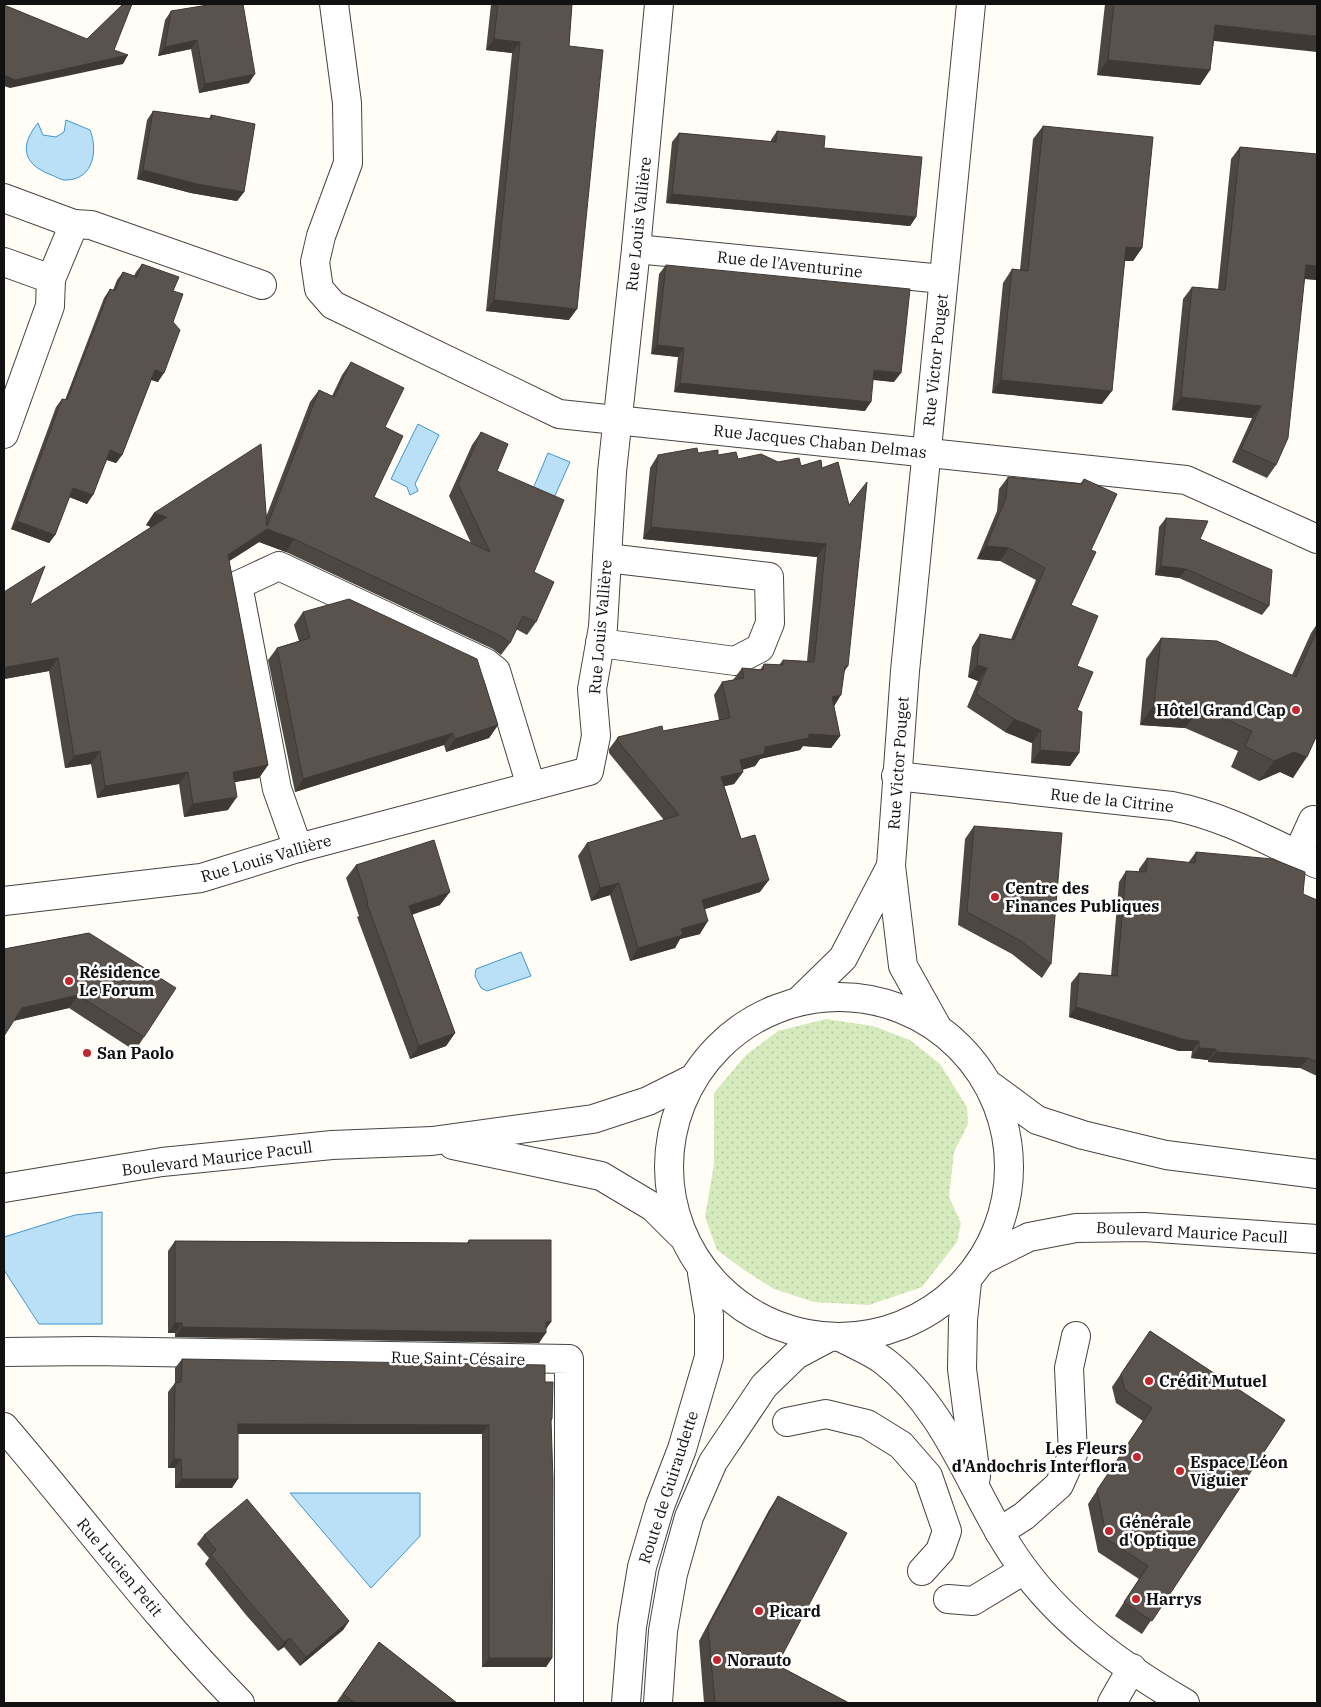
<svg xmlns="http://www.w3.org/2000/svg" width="1321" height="1707" font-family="'IBM Plex Serif',serif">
  <defs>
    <pattern id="grass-dots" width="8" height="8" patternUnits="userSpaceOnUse" patternTransform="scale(1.25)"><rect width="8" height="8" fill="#d5ebbd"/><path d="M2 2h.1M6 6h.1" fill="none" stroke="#b6c8a1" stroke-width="1.8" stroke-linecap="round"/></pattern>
  </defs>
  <rect width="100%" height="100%" fill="#fffdf5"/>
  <polygon fill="url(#grass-dots)" points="826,1019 873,1026 910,1040 940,1064 967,1107 968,1124 954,1152 949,1197 961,1223 957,1242 922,1287 869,1305 814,1302 774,1289 744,1270 717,1250 705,1217 714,1164 714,1093 746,1055 778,1031"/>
  <g fill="#b9e0f7" stroke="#3f96cf">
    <path d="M66,120L90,130C98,149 94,179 67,180C62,181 55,176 49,174C22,163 20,145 38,123L43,135L56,137L64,132Z"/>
    <polygon points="418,424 439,435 415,484 418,491 410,495 407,487 391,479"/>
    <polygon points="548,453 570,462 553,500 532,491"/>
    <polygon points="521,952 531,976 487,991 481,988 475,976 476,969"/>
    <polygon points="102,1212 102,1324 39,1324 4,1270 4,1237 75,1215"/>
    <polygon points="290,1493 420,1493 420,1536 371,1588"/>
  </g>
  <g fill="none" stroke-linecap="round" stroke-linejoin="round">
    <g stroke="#444" stroke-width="30">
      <g id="minor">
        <polyline points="334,4 347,103 348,163 321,236 315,262 319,289 333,305 559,414 1186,480 1317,539"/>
        <polyline points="4,198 74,224 51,279 4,262"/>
        <polyline points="74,224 91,225 262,285"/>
        <polyline points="636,249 943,279"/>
        <polyline points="4,434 50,306 51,279"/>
        <polyline points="600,643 735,661 760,648 770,623 769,577 607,558"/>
        <path d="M896,776L1172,806C1224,816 1270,842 1317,864"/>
        <polyline points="298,848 277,789 238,585 279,566 486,663 496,671 531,786"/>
        <polyline points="1297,855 1313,820"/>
        <polyline points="4,901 201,878 298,848 589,771 596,736 592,689 603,627 612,472 636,249 659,4"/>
        <circle cx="839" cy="1167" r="170"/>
        <polyline points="800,1000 843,958 891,866"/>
        <polyline points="936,1025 903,966 891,866 905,671 971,4"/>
        <polyline points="991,1086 1037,1120 1083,1135 1166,1155 1317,1174"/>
        <polyline points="453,1145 601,1176 653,1207 680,1234"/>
        <polyline points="4,1188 162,1162 332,1145 432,1141 593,1119 648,1101 692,1079"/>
        <polyline points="983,1260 1029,1237 1076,1228 1144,1227 1317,1239"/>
        <polyline points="967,1282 963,1320 962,1369 976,1477"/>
        <path d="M844,1339C857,1346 872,1352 884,1361C953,1414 974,1504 1025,1571C1067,1627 1125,1668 1185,1703"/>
        <polyline points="4,1352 90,1351 569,1359 569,1703"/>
        <polyline points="787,1422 826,1414 867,1424 901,1445 928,1476 947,1531 940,1551 922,1571"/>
        <path d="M4,1427C83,1519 155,1617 240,1703"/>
        <polyline points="999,1532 1024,1516 1059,1485 1073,1454 1069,1368 1076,1336"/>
        <polyline points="948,1599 973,1601 1024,1570"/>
        <polyline points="626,1703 632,1627 642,1567 660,1506 682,1449 709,1357 709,1315 702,1273"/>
        <polyline points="658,1703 663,1631 673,1574 689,1517 713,1462 764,1386 796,1355 826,1339"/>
        <polyline points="1112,1703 1132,1668"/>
      </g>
    </g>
    <use href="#minor" stroke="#fff" stroke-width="28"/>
  </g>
  <g fill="#4d4742">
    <polygon points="491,4 572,4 569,46 569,320 486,311 512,53 486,50"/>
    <polygon points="1105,4 1317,4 1214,41 1210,70 1200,85 1097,75"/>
    <polygon points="171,11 249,83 199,93 191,49 158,56 165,20"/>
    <polygon points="153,111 209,119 211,115 244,192 237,201 191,193 137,179 147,120"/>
    <polygon points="1043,126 1142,248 1133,261 1125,261 1102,404 992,393 1003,283 1012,269 1020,270 1033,139"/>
    <polygon points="777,131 824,148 916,217 910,226 666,203 672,142 679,133 771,142 771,140"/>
    <polygon points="1240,147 1317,154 1317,280 1304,279 1276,465 1267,478 1232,462 1252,418 1172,410 1183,299 1192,287 1218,289 1231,159"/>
    <polygon points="142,264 173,291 173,322 158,382 151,380 122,455 116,463 107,460 87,504 69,497 55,535 49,543 11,529 56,407 62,399 65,400 104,298 110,289 113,290 117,280 123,272 134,276 136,272"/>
    <polygon points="666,265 894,382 873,380 865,411 674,392 678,357 651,354 659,274"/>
    <polygon points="351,362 385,427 374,497 471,543 449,496 472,445 481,432 497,471 534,572 536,622 527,635 516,629 510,643 501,655 493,649 286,552 259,542 229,561 268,765 259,778 234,782 228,810 184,817 179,784 97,798 91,764 65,768 49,671 4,679 4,592 30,605 151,527 146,525 154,513 266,517 310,402 319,390 332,396 342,375"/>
    <polygon points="698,453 718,455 738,459 778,462 801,466 821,460 848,666 844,672 834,706 840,736 831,748 803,746 800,750 760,759 755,766 742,770 743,772 734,784 724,786 741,839 760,892 704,909 700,934 680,939 675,948 630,961 610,895 591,901 578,856 587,843 664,820 609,753 609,749 618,737 663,731 719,720 714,695 722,682 733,680 742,668 760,670 764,664 779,665 783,660 807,661 817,557 643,539 650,468 658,455"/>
    <polygon points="1008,477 1080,484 1084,479 1091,550 1071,605 1077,666 1077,710 1079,753 1070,766 1031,763 1032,743 1005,732 967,707 978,681 968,677 972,647 980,634 1011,639 1036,580 1000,561 977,559 997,511 999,489"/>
    <polygon points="1166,518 1200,539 1269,606 1262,615 1179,578 1155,575 1159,527"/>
    <polygon points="303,612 498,725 489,738 446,752 444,745 295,792 268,660 277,648 299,641 294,625"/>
    <polygon points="1317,624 1317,735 1293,778 1280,772 1259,781 1231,767 1238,751 1185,728 1140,725 1146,659 1161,638 1292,675 1311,633"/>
    <polygon points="974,826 1051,964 1042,978 1012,954 958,925 965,839"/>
    <polygon points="1196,852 1317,900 1317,1076 1300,1068 1208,1062 1208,1060 1191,1058 1192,1051 1179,1051 1069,1017 1071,983 1079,973 1111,976 1119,882 1126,871 1139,872 1139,869 1147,858 1188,863"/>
    <polygon points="356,865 440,905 412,914 455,1033 446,1046 410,1059 357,917 359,916 346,878"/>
    <polygon points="89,933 144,1037 135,1051 69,1008 13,1021 4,949"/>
    <polygon points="469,1240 546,1328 539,1343 175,1337 175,1333 168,1333 168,1251 175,1241 467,1243"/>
    <polygon points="1150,1331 1285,1420 1142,1634 1115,1616 1139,1579 1098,1552 1088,1504 1143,1421 1116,1403 1112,1387"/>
    <polygon points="182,1359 545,1382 552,1419 551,1422 552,1658 546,1667 482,1667 482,1434 238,1434 232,1488 175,1488 175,1468 168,1468 168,1392 175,1383 175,1368"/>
    <polygon points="778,1496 777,1665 849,1703 704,1703 699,1641 769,1510"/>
    <polygon points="204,1535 349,1621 343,1630 300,1666 284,1647 278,1651 246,1615 205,1564 209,1558 197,1544"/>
    <polygon points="379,1642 457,1703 336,1703"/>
  </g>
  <g fill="#3f3936">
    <polygon points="1215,25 1317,36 1317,52 1205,40"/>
    <polygon points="494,39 520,42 512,53 486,50"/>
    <polygon points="197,40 191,49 158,56 165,47"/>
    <polygon points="128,55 123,64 10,88 4,86 4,75"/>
    <polygon points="1108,60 1210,70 1200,85 1097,75"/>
    <polygon points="255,74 249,83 199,93 205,84"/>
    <polygon points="143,170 244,192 237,201 191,193 137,179"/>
    <polygon points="672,194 916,217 910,226 666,203"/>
    <polygon points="1126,247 1142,248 1133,261 1117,260"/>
    <polygon points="1306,265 1317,266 1317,280 1297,278"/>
    <polygon points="494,300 577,309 569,320 486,311"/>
    <polygon points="657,345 684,348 678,357 651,354"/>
    <polygon points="155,370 164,373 158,382 149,379"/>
    <polygon points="874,370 901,373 894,382 868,379"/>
    <polygon points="1001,380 1112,391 1102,404 992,393"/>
    <polygon points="680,383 871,402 865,411 674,392"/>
    <polygon points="1181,397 1261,406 1252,418 1172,410"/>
    <polygon points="110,450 122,455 116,463 104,459"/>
    <polygon points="73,488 93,495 87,504 67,496"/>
    <polygon points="154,513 167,517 158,530 146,525"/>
    <polygon points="17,521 55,535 49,543 11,529"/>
    <polygon points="651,527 826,544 817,557 643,539"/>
    <polygon points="267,529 294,539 286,552 259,542 220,567 228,555"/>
    <polygon points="986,546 1009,548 1000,561 977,559"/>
    <polygon points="1161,566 1186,569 1179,578 1155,575"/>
    <polygon points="58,658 49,671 4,679 4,671 6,667"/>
    <polygon points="977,665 987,668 978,681 968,677"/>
    <polygon points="841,695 833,708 832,697"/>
    <polygon points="1154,705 1200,707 1185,728 1140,725"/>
    <polygon points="1014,719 1041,730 1032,743 1005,732"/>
    <polygon points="498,725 489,738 446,752 455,739"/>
    <polygon points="453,733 444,745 295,792 303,779"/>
    <polygon points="809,734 840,736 831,748 803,746 800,750 760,759 755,766 731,773 740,760 765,747"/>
    <polygon points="1040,750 1079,753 1070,766 1031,763"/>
    <polygon points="100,751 91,764 65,768 74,756"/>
    <polygon points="1294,752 1307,757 1293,778 1280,772 1259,781 1274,761"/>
    <polygon points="268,765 259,778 224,784 233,772"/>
    <polygon points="188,772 179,784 97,798 105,786"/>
    <polygon points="743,772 734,784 713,789 721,777"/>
    <polygon points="237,797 228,810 184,817 193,804"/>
    <polygon points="769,880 760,892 693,913 702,900"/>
    <polygon points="619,883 610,895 591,901 600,888"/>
    <polygon points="450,892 440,905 400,919 409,906"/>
    <polygon points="708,921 700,934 680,939 675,948 630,961 638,948 681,929"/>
    <polygon points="78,995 69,1008 13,1021 22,1008"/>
    <polygon points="1076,1007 1199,1041 1192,1051 1179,1051 1069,1017"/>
    <polygon points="455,1033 446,1046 410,1059 419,1046"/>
    <polygon points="1199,1048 1216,1049 1208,1060 1191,1058"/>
    <polygon points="1216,1052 1308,1058 1300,1068 1208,1062"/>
    <polygon points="546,1322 551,1322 544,1332"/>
    <polygon points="175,1323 182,1323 175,1333 168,1333"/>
    <polygon points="182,1327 546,1333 539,1343 175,1337"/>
    <polygon points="238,1424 489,1425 482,1434 231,1434"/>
    <polygon points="174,1459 181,1459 175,1468 168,1468"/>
    <polygon points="182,1479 238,1479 232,1488 175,1488"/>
    <polygon points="349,1621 343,1630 300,1666 306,1657"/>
    <polygon points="290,1638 284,1647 278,1651 284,1642"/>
    <polygon points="489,1658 552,1658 546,1667 482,1667"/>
  </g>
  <g fill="#5a524d" stroke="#3f3936">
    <polygon points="123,4 132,4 114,50 128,55 15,80 4,75 4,5 87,39"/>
    <polygon points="214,4 243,4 255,74 205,84 197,40 165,47 171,11"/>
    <polygon points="498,4 572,4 569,46 603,50 577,309 494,300 520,42 494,39"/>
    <polygon points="1114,4 1317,4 1317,36 1215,25 1210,70 1108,60"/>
    <polygon points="153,111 212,119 211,115 255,124 244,192 197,184 143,170"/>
    <polygon points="1043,126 1153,137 1142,248 1126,247 1112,391 1001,380 1012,269 1028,271"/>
    <polygon points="777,131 825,136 824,148 922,157 916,217 672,194 679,133 776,142"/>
    <polygon points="1240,147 1317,154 1317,266 1306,265 1288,438 1276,465 1241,449 1261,406 1181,397 1192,287 1225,290"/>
    <polygon points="142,264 179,277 173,291 183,294 173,322 180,330 164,373 155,370 122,455 110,450 93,495 73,488 55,535 17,521 62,399 67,400 110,289 115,291 123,272 137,277"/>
    <polygon points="666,265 910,289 901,373 874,370 871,402 680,383 684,348 657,345"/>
    <polygon points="351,362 404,388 385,427 403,436 374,497 490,552 458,484 481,432 508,444 497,471 564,500 534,572 554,582 536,622 523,616 510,643 501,636 294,539 267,529 228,555 268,765 233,772 237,797 193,804 188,772 105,786 100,751 74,756 58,658 6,667 4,674 4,592 45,566 30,605 167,517 154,513 261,444 267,526 319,390 334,397"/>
    <polygon points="697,448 698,453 718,450 718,455 736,452 738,459 761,454 778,462 799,458 801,466 821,460 822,468 838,462 849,505 867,482 848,666 845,666 841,695 832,697 840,736 809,734 809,738 765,747 764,754 740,760 743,772 721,777 741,839 755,835 769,880 702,900 708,921 681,929 683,935 638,948 619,883 600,888 587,843 679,815 617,740 618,737 662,726 663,731 730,718 722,682 744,678 742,668 763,670 764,664 783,665 783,660 814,662 826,544 651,527 658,455"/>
    <polygon points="1008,477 1082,484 1084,479 1117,494 1091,550 1096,552 1071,605 1098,616 1077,666 1093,672 1077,710 1082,712 1079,753 1040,750 1041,730 1014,719 976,694 987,668 977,665 980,634 1014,640 1045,568 1009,548 986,546 1006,498"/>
    <polygon points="1166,518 1208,521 1200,539 1272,570 1269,606 1186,569 1161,566"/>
    <polygon points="349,599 477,659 498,725 455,739 453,733 303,779 277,648 310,638 303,612"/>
    <polygon points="1317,630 1317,735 1307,757 1294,752 1274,761 1245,746 1252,731 1200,707 1154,705 1161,638 1217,641 1296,677"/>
    <polygon points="974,826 1062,833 1051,964 1021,941 967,912"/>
    <polygon points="434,840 450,892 409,906 455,1033 419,1046 367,904 368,903 356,865"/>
    <polygon points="1196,852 1273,859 1305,872 1303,894 1317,900 1317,1062 1308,1058 1216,1052 1216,1049 1199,1048 1199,1041 1186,1040 1076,1007 1079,973 1117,976 1126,871 1146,872 1147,858 1195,863"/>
    <polygon points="89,933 176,988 144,1037 78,995 22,1008 4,1036 4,949"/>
    <polygon points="469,1240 551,1240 551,1322 546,1322 546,1333 182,1327 182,1323 175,1323 175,1241 469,1243"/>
    <polygon points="1150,1331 1285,1420 1152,1621 1124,1602 1148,1566 1107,1539 1097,1490 1152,1408 1125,1390 1121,1374"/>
    <polygon points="182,1359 545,1365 545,1382 553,1382 552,1419 551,1419 553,1481 552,1658 489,1658 489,1425 238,1424 238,1479 182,1479 181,1459 174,1459 175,1383 181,1382"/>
    <polygon points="778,1496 847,1533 777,1665 849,1703 715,1703 708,1627"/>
    <polygon points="247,1499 349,1621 306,1657 290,1638 284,1642 253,1606 211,1555 216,1550 204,1535"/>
    <polygon points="379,1642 457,1703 355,1703 343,1694"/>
  </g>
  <g fill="#c4262e" stroke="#fff" stroke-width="2">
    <circle cx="1296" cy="710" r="5"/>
    <circle cx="995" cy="897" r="5"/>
    <circle cx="69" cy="981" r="5"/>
    <circle cx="87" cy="1053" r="5"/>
    <circle cx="1149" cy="1381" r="5"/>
    <circle cx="1137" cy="1457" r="5"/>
    <circle cx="1180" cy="1471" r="5"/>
    <circle cx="1109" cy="1531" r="5"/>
    <circle cx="1136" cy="1599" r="5"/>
    <circle cx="759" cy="1611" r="5"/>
    <circle cx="717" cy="1660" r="5"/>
  </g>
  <g text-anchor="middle" stroke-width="5" stroke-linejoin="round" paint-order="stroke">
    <g font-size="16" fill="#111" stroke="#fff">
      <text transform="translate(638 224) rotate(-84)" y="6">Rue Louis Vallière</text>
      <text transform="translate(790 264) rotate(6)" y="6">Rue de l'Aventurine</text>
      <text transform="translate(935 360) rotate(-84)" y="6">Rue Victor Pouget</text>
      <text transform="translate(820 441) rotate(6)" y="6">Rue Jacques Chaban Delmas</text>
      <text transform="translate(600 627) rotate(-85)" y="6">Rue Louis Vallière</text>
      <text transform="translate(898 763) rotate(-86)" y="6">Rue Victor Pouget</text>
      <text transform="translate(1112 800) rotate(6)" y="6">Rue de la Citrine</text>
      <text transform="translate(266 858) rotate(-16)" y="6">Rue Louis Vallière</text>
      <text transform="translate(217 1158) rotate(-7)" y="6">Boulevard Maurice Pacull</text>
      <text transform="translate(1192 1232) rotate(3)" y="6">Boulevard Maurice Pacull</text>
      <text transform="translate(458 1358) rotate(1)" y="6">Rue Saint-Césaire</text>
      <text transform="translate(668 1487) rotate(-72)" y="6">Route de Guiraudette</text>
      <text transform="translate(120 1567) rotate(50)" y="6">Rue Lucien Petit</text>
    </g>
    <g font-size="16" font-weight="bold" fill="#111" stroke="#fff" text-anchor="start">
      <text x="1286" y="716" text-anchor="end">Hôtel Grand Cap</text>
      <text x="1005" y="894">Centre des<tspan x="1005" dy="18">Finances Publiques</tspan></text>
      <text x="79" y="978">Résidence<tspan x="79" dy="18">Le Forum</tspan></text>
      <text x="97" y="1059">San Paolo</text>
      <text x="1159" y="1387">Crédit Mutuel</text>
      <text x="1127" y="1454" text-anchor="end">Les Fleurs<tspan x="1127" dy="18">d'Andochris Interflora</tspan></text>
      <text x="1190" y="1468">Espace Léon<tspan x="1190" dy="18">Viguier</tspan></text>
      <text x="1119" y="1528">Générale<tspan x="1119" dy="18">d'Optique</tspan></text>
      <text x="1146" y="1605">Harrys</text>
      <text x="769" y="1617">Picard</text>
      <text x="727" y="1666">Norauto</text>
    </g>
  </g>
  <rect width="1321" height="1707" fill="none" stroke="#111111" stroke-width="10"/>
</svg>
